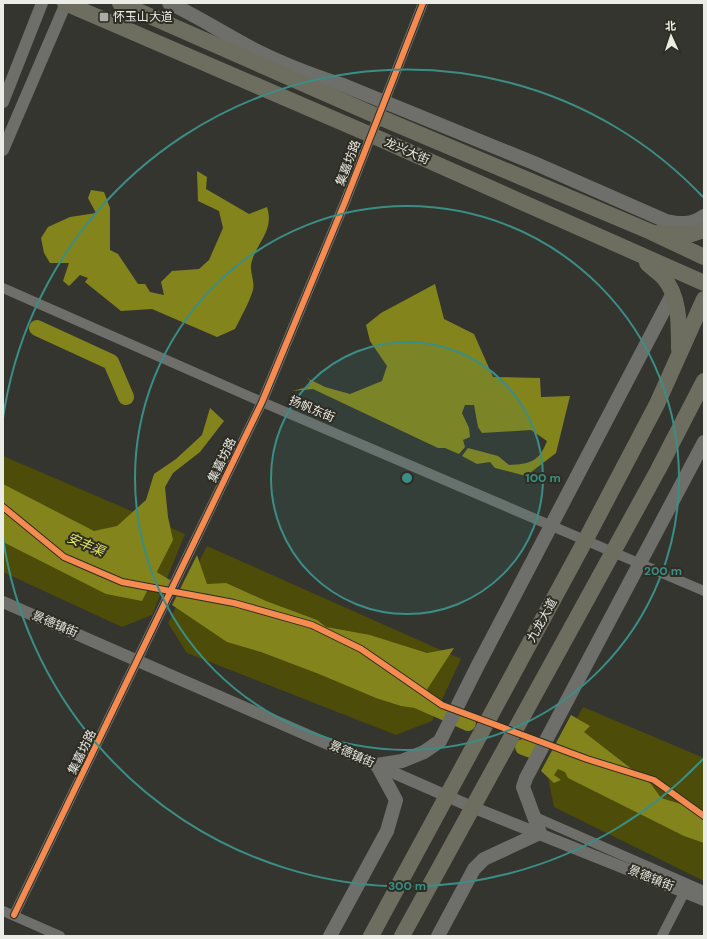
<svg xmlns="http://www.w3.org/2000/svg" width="707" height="939" font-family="'DM Sans','Noto Sans SC',sans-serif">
  <rect width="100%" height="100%" fill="#353530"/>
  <g fill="#4d4c08">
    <polygon points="3,456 185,534 152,615 122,627 3,572"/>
    <polygon points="207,546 461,659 432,721 396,735 187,653 168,623"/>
    <polygon points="583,707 704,758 704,881 554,807 547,772"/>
  </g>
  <g fill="#84841c">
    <path d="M197,171L207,177L206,189L249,214L267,207C275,232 255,243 251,265C250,273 255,282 253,290C249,303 241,317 235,329L217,337L152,309L121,311L85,282L88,278L80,275L69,286L63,281L69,263H50L44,253L41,238L48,227L70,217L96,213L88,198L91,190L104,192L110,208V250L118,254L138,284H145L150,292L164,295L161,282L172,271L199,269L209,260L223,228L219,211L198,201Z"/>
    <path d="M435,284L444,319L474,334L493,377L540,378L541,397L570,396L556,453L526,476L495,468L490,462L477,464L462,456L468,448L498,456L509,465C530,464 539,462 547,441L531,430L482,433L478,427L474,405H465L462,413L469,428L470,437L463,440L465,447L459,454L445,448H438L313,389L292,391L308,387L310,380L305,377L325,387L350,394L382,381L387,366L370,341L366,325L381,313Z"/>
    <polygon points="210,408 224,421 200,452 173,473 165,487 168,517 173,540 142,601 106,594 3,542 3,484 94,531 117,526 146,500 154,474 176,459 202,435"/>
    <polygon points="197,555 207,584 226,583 266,601 317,620 326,627 370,635 427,653 454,648 415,708 401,706 376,698 319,674 261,652 227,642 172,605"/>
    <polygon points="571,715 590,726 584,732 651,784 661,798 704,811 704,843 684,836 568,778 565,772 558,769 554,775 561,780 554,783 541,771"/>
  </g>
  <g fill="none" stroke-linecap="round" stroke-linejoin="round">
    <g stroke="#84841c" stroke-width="16">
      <polyline points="37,328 111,362 126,397"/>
      <polyline points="134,568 166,587"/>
      <polyline points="400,693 448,714"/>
      <polyline points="457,718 468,723"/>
      <polyline points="523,747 534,751"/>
    </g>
    <g stroke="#6e6e6a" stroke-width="10">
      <polyline points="3,288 262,402 704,591"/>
      <polyline points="533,816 704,891"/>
      <polyline points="3,911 60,936"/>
      <polyline points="14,915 262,402 345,202 423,3"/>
      <polyline points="662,936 685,891"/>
    </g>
    <g stroke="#6e6e6a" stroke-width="12">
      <polyline points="3,102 42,3"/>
      <polyline points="3,150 66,3"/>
      <polyline points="3,602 472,807 704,900"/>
    </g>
    <g stroke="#6e6e6a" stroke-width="14">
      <path d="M169,3C195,15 218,30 244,44C275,61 309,74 343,85L534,163L666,221C681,224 691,225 704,216"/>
      <polyline points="330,936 387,831 396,800 377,765 402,761 424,752 440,741 477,667 673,293"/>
      <polyline points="438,936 474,869 484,859 540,833 523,787 526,778 704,442"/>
    </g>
    <g stroke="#6e6e60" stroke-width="16">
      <polyline points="65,3 371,135 704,283"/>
      <polyline points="120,3 379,117 651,232 704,257"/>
      <polyline points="658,233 692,234 704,230"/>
      <path d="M647,263C652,268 658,272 663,277C680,296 679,325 679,349"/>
      <polyline points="371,936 585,541 657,404 704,299"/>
      <polyline points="402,936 658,470 704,381"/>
    </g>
    <g stroke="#2d2d23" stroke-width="8">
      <g id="cycleway">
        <polyline points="3,507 64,557 122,582 234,603 312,625 361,649 442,705 587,759 654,780 704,816"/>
        <polyline points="14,915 262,402 345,202 423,3"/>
      </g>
    </g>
    <use href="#cycleway" stroke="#f68b52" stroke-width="6"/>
  </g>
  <circle cx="407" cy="478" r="136" fill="#3b8e86" fill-opacity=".12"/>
  <g fill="none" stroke="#3b8e86" stroke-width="2">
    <circle cx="407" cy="478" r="136"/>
    <circle cx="407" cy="478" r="272"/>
    <path d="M703 759A408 408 0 0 1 3 538M3 418A408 408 0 0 1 703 197"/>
  </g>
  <rect fill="#abaca6" stroke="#2d2d23" stroke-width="1.5" x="99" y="12" width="10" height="10" rx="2"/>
  <g text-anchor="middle" stroke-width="4" stroke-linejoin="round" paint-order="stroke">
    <g font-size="12" fill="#ebece5" stroke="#2d2d23" text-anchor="start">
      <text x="113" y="21">怀玉山大道</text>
    </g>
    <g font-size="12" fill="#ebece5" stroke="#2d2d23">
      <text transform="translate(407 151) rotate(24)" y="4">龙兴大街</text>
      <text transform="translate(348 163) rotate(-69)" y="4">集嘉坊路</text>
      <text transform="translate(312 409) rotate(23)" y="4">扬帆东街</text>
      <text transform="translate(222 460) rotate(-64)" y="4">集嘉坊路</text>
      <text transform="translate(542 620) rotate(-61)" y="4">九龙大道</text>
      <text transform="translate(55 624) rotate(23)" y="4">景德镇街</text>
      <text transform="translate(82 752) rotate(-64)" y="4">集嘉坊路</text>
      <text transform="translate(352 754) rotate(24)" y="4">景德镇街</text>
      <text transform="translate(651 878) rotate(22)" y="4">景德镇街</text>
    </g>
    <g font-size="13" font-style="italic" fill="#e9ea62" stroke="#2d2d23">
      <text transform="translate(86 544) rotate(23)" y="5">安丰渠</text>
    </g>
  </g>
  <circle cx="407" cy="478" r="6" fill="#3b8e86" stroke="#2d2d23" stroke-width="2"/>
  <g font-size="12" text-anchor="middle" font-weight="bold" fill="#3b8e86" stroke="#2d2d23" stroke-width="4" stroke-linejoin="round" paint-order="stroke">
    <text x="543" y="482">100 m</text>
    <text x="663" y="575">200 m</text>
    <text x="407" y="890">300 m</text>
  </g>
  <rect width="707" height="939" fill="none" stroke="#ebece5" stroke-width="8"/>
  <g transform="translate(671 36) rotate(357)" stroke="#2d2d23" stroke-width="3" paint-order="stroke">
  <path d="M0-3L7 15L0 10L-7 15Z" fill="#ebece5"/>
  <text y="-6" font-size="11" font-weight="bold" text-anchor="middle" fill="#ebece5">北</text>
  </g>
</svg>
